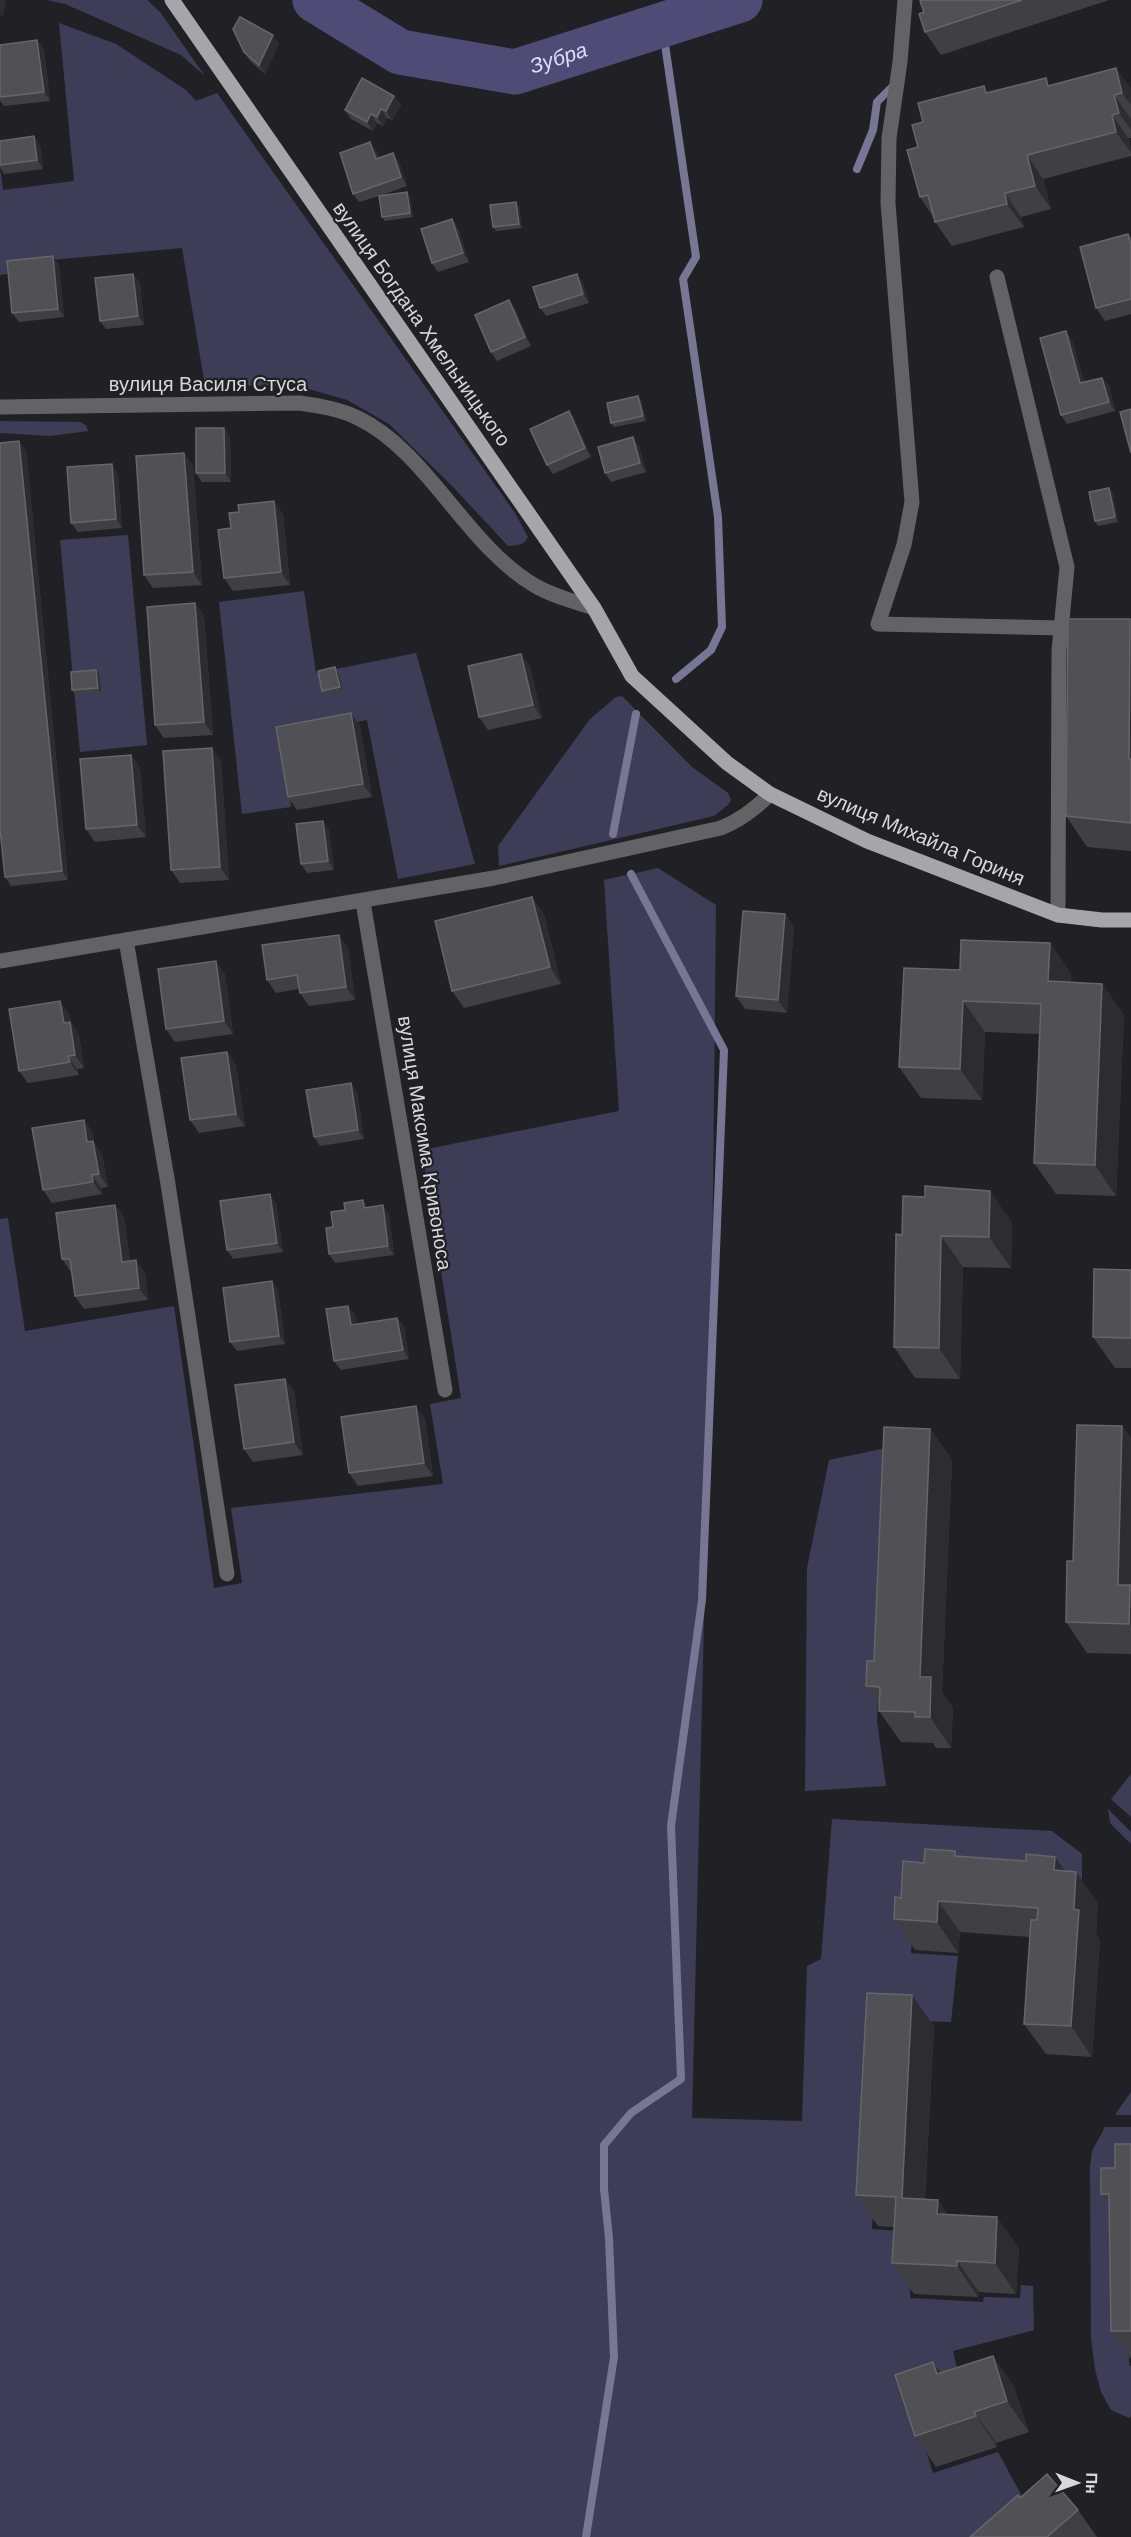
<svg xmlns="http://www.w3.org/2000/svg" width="1131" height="2537" font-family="'DM Sans',sans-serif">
  <rect width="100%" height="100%" fill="#212125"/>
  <g fill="#3e3d57">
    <polygon points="47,0 147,0 160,12 205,76 181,55 65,4"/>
    <path d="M59,23L116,44L186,90L196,101L217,93L515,513L528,537C524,546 517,545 508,546L454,488L389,424L347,400L295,385L205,386L182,248L7,264V274L0,275V167L3,190L74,181Z"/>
    <polygon points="0,421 80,422 86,425 88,431 50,436 0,433"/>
    <polygon points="128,535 147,745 80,752 60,540"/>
    <polygon points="304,591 316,673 416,653 475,864 398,879 367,720 282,736 291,807 242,814 219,602"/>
    <polygon points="622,696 692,767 728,793 731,800 728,805 714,816 499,866 498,846 590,719 616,697"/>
    <polygon points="658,868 716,905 712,1287 692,2118 802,2121 807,1966 821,1959 832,1819 1052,1831 1082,1854 1082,1884 944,1875 913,1924 911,1953 958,1956 951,2022 883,2020 872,2229 913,2232 910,2298 983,2302 984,2297 1020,2298 1021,2285 1033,2286 1034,2330 953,2351 961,2386 911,2404 933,2473 998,2452 1037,2524 1021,2537 0,2537 0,1219 8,1218 25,1331 174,1306 214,1588 242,1583 231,1508 443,1484 430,1404 461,1398 422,1150 619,1111 604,880"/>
    <polygon points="891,1447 877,1721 886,1786 805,1791 807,1568 829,1460"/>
    <polygon points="1131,1774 1131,1817 1111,1799"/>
    <polygon points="1108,1809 1131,1832 1131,1844 1110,1823"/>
    <polygon points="1131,2092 1131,2115 1115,2115"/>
    <polygon points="1105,2127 1131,2127 1131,2196 1128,2228 1129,2365 1131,2366 1131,2416 1129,2418 1111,2410 1101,2392 1095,2369 1091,2338 1090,2167 1092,2151"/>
  </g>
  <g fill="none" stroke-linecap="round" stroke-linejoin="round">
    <g stroke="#777694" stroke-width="8">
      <polyline points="662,24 696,257 683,279 718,517 722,627 711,650 676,679"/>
      <polyline points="857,169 873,130 877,102 896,83"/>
      <polyline points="613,834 636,714"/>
      <polyline points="586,2537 614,2357 609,2238 604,2189 604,2145 631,2113 681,2079 671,1826 702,1600 724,1050 631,874"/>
    </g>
    <path stroke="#4e4c76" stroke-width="45" id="s1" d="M315,0L400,52L515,72L740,0"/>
    <g stroke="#636365" stroke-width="15">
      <polyline points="905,0 900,62 889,138 888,203 912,502 904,545 878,624 1061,628"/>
      <polyline points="997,277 1067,567 1059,651 1058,915"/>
      <path d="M0,407L300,403C320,406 340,409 358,418C427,451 466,545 534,585C552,596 573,601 594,608"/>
      <polyline points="363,902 445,1390"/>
      <polyline points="126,940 168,1184 227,1574"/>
      <path d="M0,961L494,878L721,828C741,820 755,809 770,794"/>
    </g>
    <polyline stroke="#a6a6aa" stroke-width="15" points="172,0 594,608 632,676 727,763 770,794 867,841 1058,915 1102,920 1131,920"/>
  </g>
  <g fill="#404044">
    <polygon points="922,0 1109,0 941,55 925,32"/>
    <polygon points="37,40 44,49 50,101 4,106 0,101 0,45"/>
    <polygon points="279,44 265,74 250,61 244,52"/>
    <polygon points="1051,85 1131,89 1131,138 1128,138 1131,149 1131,156 1043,179 1051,209 1021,217 1024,227 952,246 935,222 934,218 920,197 918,147 989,93"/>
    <polygon points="394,96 401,105 392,120 387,118 383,126 377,123 373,131 351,119 345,110"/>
    <polygon points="0,141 40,145 43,169 4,174 0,167"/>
    <polygon points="377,151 379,158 399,162 407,186 379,196 407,192 410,196 413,217 385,221 382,217 379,196 359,202 353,194"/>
    <polygon points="519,206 522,228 496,231 493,227"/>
    <polygon points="452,219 458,228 469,262 438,272 432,263"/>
    <polygon points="1128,234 1131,238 1131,314 1105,321 1096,308"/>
    <polygon points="59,265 64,317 19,322 12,313"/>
    <polygon points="133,274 140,283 144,325 106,329 100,321"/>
    <polygon points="583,283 589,303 546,316 540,308"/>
    <polygon points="509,300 515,309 531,346 497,361 491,352"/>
    <polygon points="1072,340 1084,382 1102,378 1109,386 1115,411 1067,424 1061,415"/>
    <polygon points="641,400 646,421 614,427 611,423"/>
    <polygon points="569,411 575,420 591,457 553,474 547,465"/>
    <polygon points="224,428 230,437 231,482 202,482 196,473"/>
    <polygon points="639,446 646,472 611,482 605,473"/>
    <polygon points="26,450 68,880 11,886 5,877"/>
    <polygon points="184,453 193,466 202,585 153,588 144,575"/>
    <polygon points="118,473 122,528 78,532 71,523"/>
    <polygon points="1113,493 1118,522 1098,526 1095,521"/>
    <polygon points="283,514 290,585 233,591 224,578 231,528"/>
    <polygon points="195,603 204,616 213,735 164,738 155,725"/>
    <polygon points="1130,619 1131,621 1131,851 1087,847 1066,816"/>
    <polygon points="530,666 542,718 488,730 479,717"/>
    <polygon points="335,667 338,672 343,692 325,696 322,691"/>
    <polygon points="99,674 101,693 75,694 72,690"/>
    <polygon points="351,713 360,726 372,797 297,810 288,797"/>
    <polygon points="131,755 140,768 146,837 95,842 86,829"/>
    <polygon points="221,761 229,880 180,883 171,870"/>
    <polygon points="329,830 334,870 307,873 301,864"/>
    <polygon points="544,914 561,984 464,1008 452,991"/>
    <polygon points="785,914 794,927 787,1013 745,1009 736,996"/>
    <polygon points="1050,943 1071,974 1071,982 1102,984 1124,1015 1116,1196 1056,1194 1034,1163 1040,1034 985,1032 982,1100 921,1098 899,1067 960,970"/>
    <polygon points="348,948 355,1000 309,1006 300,993 299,989 276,993 267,980"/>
    <polygon points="225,974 233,1034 175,1042 166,1029"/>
    <polygon points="69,1014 71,1023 79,1035 84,1068 77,1069 79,1075 28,1083 19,1071"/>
    <polygon points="227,1052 236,1065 245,1126 199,1133 190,1120"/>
    <polygon points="357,1091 364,1139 320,1146 314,1137"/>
    <polygon points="84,1120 93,1133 94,1143 102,1154 108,1187 101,1188 102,1194 52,1203 43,1190"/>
    <polygon points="276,1203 283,1252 233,1259 227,1250"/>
    <polygon points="115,1205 124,1217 130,1261 145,1273 148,1300 84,1309 75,1296 71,1272 62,1259"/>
    <polygon points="368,1207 389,1214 394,1255 335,1263 329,1254 333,1227"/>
    <polygon points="1012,1222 1011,1268 963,1267 960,1379 915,1378 894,1347 902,1235"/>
    <polygon points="1131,1270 1131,1368 1115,1368 1093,1337"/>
    <polygon points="272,1281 278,1290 285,1344 237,1351 230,1342"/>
    <polygon points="355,1314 356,1324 397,1318 404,1326 409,1359 341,1370 334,1361"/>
    <polygon points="285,1379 294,1391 303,1455 253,1462 244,1449"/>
    <polygon points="425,1419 433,1476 358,1486 349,1473"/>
    <polygon points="1122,1426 1131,1439 1131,1654 1087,1653 1066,1622 1073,1561"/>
    <polygon points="930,1429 952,1460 942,1692 953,1708 951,1748 936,1748 933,1743 901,1742 879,1711 879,1705 866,1686 874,1661"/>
    <polygon points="958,1856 1026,1861 1055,1857 1065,1871 1098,1903 1096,1934 1100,1940 1092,2057 1046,2054 1024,2024 1030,1937 960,1932 958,1953 915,1950 894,1919 901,1898 924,1863"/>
    <polygon points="934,2026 925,2199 938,2200 948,2215 1019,2248 1016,2294 979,2292 978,2297 914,2294 892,2263 894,2227 878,2226 856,2195"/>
    <polygon points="1131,2144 1131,2359 1111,2331 1110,2207 1101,2194 1115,2168"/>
    <polygon points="993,2356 1014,2387 1029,2432 996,2443 997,2447 936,2467 915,2436 933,2362 941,2373"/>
    <polygon points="1078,2510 1097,2537 970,2537"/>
  </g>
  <g fill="#2d2d31">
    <polygon points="0,0 6,0 3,18 0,14"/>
    <polygon points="273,35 279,44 265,74 259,65"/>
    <polygon points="37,40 44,49 50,101 44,92"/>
    <polygon points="1116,68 1131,89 1131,105 1122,93"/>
    <polygon points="1114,95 1131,119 1131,130 1119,113"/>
    <polygon points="394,96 401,105 392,120 386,111"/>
    <polygon points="381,109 387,118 383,126 377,117"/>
    <polygon points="371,114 377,123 373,131 367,122"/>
    <polygon points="1112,115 1128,138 1131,149 1131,153 1116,132"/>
    <polygon points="34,136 40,145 43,169 37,160"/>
    <polygon points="370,142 377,151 382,167 376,159"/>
    <polygon points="393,153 399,162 407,186 401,177"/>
    <polygon points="1027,155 1043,179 1051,209 1035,186"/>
    <polygon points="407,192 410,196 413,217 410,213"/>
    <polygon points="1005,193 1021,217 1024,227 1007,204"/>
    <polygon points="516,202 519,206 522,228 519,224"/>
    <polygon points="452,219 458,228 469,262 463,253"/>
    <polygon points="53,256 59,265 64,317 58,309"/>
    <polygon points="133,274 140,283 144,325 138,316"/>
    <polygon points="577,274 583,283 589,303 583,294"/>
    <polygon points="509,300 515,309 531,346 525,337"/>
    <polygon points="1066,331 1072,340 1087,392 1080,383"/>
    <polygon points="1102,378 1109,386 1115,411 1109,402"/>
    <polygon points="638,396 641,400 646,421 643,416"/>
    <polygon points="569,411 575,420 591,457 585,448"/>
    <polygon points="224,428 230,437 231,482 225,473"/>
    <polygon points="633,437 639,446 646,472 640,463"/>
    <polygon points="19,441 26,450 68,880 62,871"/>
    <polygon points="184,453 193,466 202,585 193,572"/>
    <polygon points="112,464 118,473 122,528 116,519"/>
    <polygon points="1109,488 1113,493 1118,522 1115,517"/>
    <polygon points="274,501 283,514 290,585 281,572"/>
    <polygon points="195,603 204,616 213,735 204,722"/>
    <polygon points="1130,619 1131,621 1131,763 1129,759"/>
    <polygon points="521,654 530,666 542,718 533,705"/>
    <polygon points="335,667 338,672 343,692 340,687"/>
    <polygon points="96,670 99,674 101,693 98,688"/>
    <polygon points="351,713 360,726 372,797 363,784"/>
    <polygon points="212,748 221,761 229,880 220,867"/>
    <polygon points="131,755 140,768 146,837 137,825"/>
    <polygon points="323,821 329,830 334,870 328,861"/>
    <polygon points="532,897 544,914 561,984 550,967"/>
    <polygon points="785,914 794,927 787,1013 778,1000"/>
    <polygon points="339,935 348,948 355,1000 346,987"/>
    <polygon points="1050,943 1071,974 1069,1012 1048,981"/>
    <polygon points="216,961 225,974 233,1034 224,1021"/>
    <polygon points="1102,984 1124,1015 1116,1196 1095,1165"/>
    <polygon points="60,1001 69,1014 71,1023 79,1035 84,1068 75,1055 64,1023"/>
    <polygon points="963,1001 985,1032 982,1100 960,1069"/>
    <polygon points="227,1052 236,1065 245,1126 236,1114"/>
    <polygon points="68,1056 77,1069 79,1075 70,1062"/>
    <polygon points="351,1083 357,1091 364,1139 358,1130"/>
    <polygon points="84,1120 93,1133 94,1143 102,1154 108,1187 99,1174 87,1142"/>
    <polygon points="92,1175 101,1188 102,1194 93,1182"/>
    <polygon points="990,1191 1012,1222 1011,1268 989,1237"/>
    <polygon points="270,1194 276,1203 283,1252 277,1243"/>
    <polygon points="363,1200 369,1209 364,1208"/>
    <polygon points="115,1205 124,1217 132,1275 122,1262"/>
    <polygon points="383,1205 389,1214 394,1255 388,1246"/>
    <polygon points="941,1236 963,1267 960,1379 939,1348"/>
    <polygon points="136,1260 145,1273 148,1300 139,1288"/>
    <polygon points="272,1281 278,1290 285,1344 279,1336"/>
    <polygon points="348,1306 355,1314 358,1334 351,1325"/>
    <polygon points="397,1318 404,1326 409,1359 403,1350"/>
    <polygon points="285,1379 294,1391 303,1455 294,1442"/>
    <polygon points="416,1406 425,1419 433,1476 424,1463"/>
    <polygon points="1122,1426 1131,1439 1131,1626 1129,1624 1118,1585"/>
    <polygon points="930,1429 952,1460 942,1692 953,1708 951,1748 930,1717 920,1677"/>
    <polygon points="1055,1857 1076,1886 1076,1872 1098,1903 1096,1934 1100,1940 1092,2057 1071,2026 1054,1870"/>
    <polygon points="938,1901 960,1932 958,1953 937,1922"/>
    <polygon points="912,1995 934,2026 923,2229 902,2198"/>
    <polygon points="938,2200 959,2231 937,2214"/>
    <polygon points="997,2217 1019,2248 1016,2294 995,2263"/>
    <polygon points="957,2261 979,2292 978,2297 957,2266"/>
    <polygon points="993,2356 1014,2387 1029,2432 1007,2401"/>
    <polygon points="933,2362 955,2393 937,2374"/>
    <polygon points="974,2412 996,2443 997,2447 976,2416"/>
  </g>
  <g fill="#515155" stroke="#66666a" stroke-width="1.5">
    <polygon points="922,0 1022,0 925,32 919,14 924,12 920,1"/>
    <polygon points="240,17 273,35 259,65 244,52 233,29"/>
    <polygon points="37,40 44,92 0,97 0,45"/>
    <polygon points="1116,68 1122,93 1114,95 1119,113 1112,115 1116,132 1027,155 1035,186 1005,193 1007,204 935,222 928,195 920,197 907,150 918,147 912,125 923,122 918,103 984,86 986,93 1046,78 1048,86"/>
    <polygon points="362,78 394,96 386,111 381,109 377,117 371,114 367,122 345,110"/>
    <polygon points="34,136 37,160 0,165 0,141"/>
    <polygon points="370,142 376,159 393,153 401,177 353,194 340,153"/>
    <polygon points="407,192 410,213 382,217 379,196"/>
    <polygon points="516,202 519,224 493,227 490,205"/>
    <polygon points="452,219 463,253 432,263 421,229"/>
    <polygon points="1128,234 1131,245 1131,299 1096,308 1080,247"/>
    <polygon points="53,256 58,309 12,313 7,261"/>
    <polygon points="133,274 138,316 100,321 95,278"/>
    <polygon points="577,274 583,294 540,308 533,287"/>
    <polygon points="509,300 525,337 491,352 475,315"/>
    <polygon points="1066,331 1080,383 1102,378 1109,402 1061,415 1040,338"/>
    <polygon points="638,396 643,416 611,423 607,403"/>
    <polygon points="1131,409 1131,453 1120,412"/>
    <polygon points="569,411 585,448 547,465 530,429"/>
    <polygon points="196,428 224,428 225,473 196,473"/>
    <polygon points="633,437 640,463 605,473 598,447"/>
    <polygon points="19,441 62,871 5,877 0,829 0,443"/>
    <polygon points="184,453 193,572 144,575 136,456"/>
    <polygon points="112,464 116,519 71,523 67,467"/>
    <polygon points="1109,488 1115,517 1095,521 1089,492"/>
    <polygon points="274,501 281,572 224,578 218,530 231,528 229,513 239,512 238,505"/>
    <polygon points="195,603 204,722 155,725 147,607"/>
    <polygon points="1068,619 1130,619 1129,759 1131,759 1131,823 1066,816"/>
    <polygon points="521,654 533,705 479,717 468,666"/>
    <polygon points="335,667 340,687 322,691 318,671"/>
    <polygon points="96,670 98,688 72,690 71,672"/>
    <polygon points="351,713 363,784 288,797 276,727"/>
    <polygon points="212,748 220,867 171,870 163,751"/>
    <polygon points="131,755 137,825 86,829 80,759"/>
    <polygon points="323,821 328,861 301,864 296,824"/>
    <polygon points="532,897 550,967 452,991 435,921"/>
    <polygon points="743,911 785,914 778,1000 736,996"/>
    <polygon points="339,935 346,987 300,993 297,975 267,980 262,945"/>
    <polygon points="961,940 1050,943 1048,981 1102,984 1095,1165 1034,1163 1041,1004 963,1001 960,1069 899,1067 904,968 960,970"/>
    <polygon points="216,961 224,1021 166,1029 158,969"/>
    <polygon points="60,1001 64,1023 70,1022 75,1055 68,1056 70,1062 19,1071 9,1009"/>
    <polygon points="227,1052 236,1114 190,1120 181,1058"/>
    <polygon points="351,1083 358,1130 314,1137 306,1090"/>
    <polygon points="84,1120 87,1142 93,1141 99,1174 92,1175 93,1182 43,1190 32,1128"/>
    <polygon points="925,1186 990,1191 989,1237 941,1236 939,1348 894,1347 896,1234 902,1235 903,1196 925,1197"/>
    <polygon points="270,1194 277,1243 227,1250 220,1201"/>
    <polygon points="363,1200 364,1208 383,1205 388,1246 329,1254 326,1228 333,1227 331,1212 345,1210 344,1203"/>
    <polygon points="115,1205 122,1262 136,1260 139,1288 75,1296 70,1259 62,1259 56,1213"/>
    <polygon points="1094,1269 1131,1270 1131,1338 1093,1337"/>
    <polygon points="272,1281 279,1336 230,1342 223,1288"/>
    <polygon points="348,1306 351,1325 397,1318 403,1350 334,1361 326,1309"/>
    <polygon points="285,1379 294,1442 244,1449 235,1385"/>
    <polygon points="416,1406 424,1463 349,1473 341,1417"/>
    <polygon points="1077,1425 1122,1426 1118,1585 1130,1585 1129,1624 1066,1622 1067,1561 1073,1561"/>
    <polygon points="884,1427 930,1429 920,1677 931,1677 930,1717 915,1717 915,1712 879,1711 880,1687 866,1686 867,1661 874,1661"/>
    <polygon points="925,1849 955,1851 955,1856 1026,1861 1026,1854 1055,1857 1054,1870 1076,1872 1074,1909 1079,1910 1071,2026 1024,2024 1031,1920 1037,1920 1038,1908 938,1901 937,1922 894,1919 895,1897 901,1898 903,1861 924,1863"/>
    <polygon points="867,1993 912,1995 902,2198 938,2200 937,2214 997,2217 995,2263 957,2261 957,2266 892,2263 896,2197 856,2195"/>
    <polygon points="1115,2144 1131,2144 1131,2331 1111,2331 1109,2194 1101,2194 1101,2168 1115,2168"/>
    <polygon points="993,2356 1007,2401 974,2412 976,2416 915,2436 895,2375 933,2362 937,2374"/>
    <polygon points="1047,2474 1078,2510 1047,2537 970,2537 1018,2495 1020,2498"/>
  </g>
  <g text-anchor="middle" stroke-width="4.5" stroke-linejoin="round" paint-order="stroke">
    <g font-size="20" fill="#d8d8db" stroke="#212125">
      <text transform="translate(422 324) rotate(55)" y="7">вулиця Богдана Хмельницького</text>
      <text x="208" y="391">вулиця Василя Стуса</text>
      <text transform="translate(921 836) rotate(23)" y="7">вулиця Михайла Гориня</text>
      <text transform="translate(425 1143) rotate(81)" y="7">вулиця Максима Кривоноса</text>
    </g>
    <g font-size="21" font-style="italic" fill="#dfdffc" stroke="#212125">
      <text dy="7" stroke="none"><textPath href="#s1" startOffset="262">Зубра</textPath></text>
    </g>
  </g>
  <g transform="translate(1077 2483) rotate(91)" stroke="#212125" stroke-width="4.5" paint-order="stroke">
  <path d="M0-4.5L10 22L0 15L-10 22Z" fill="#d8d8db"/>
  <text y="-9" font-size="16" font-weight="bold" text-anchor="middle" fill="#d8d8db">Пн</text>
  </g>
</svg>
